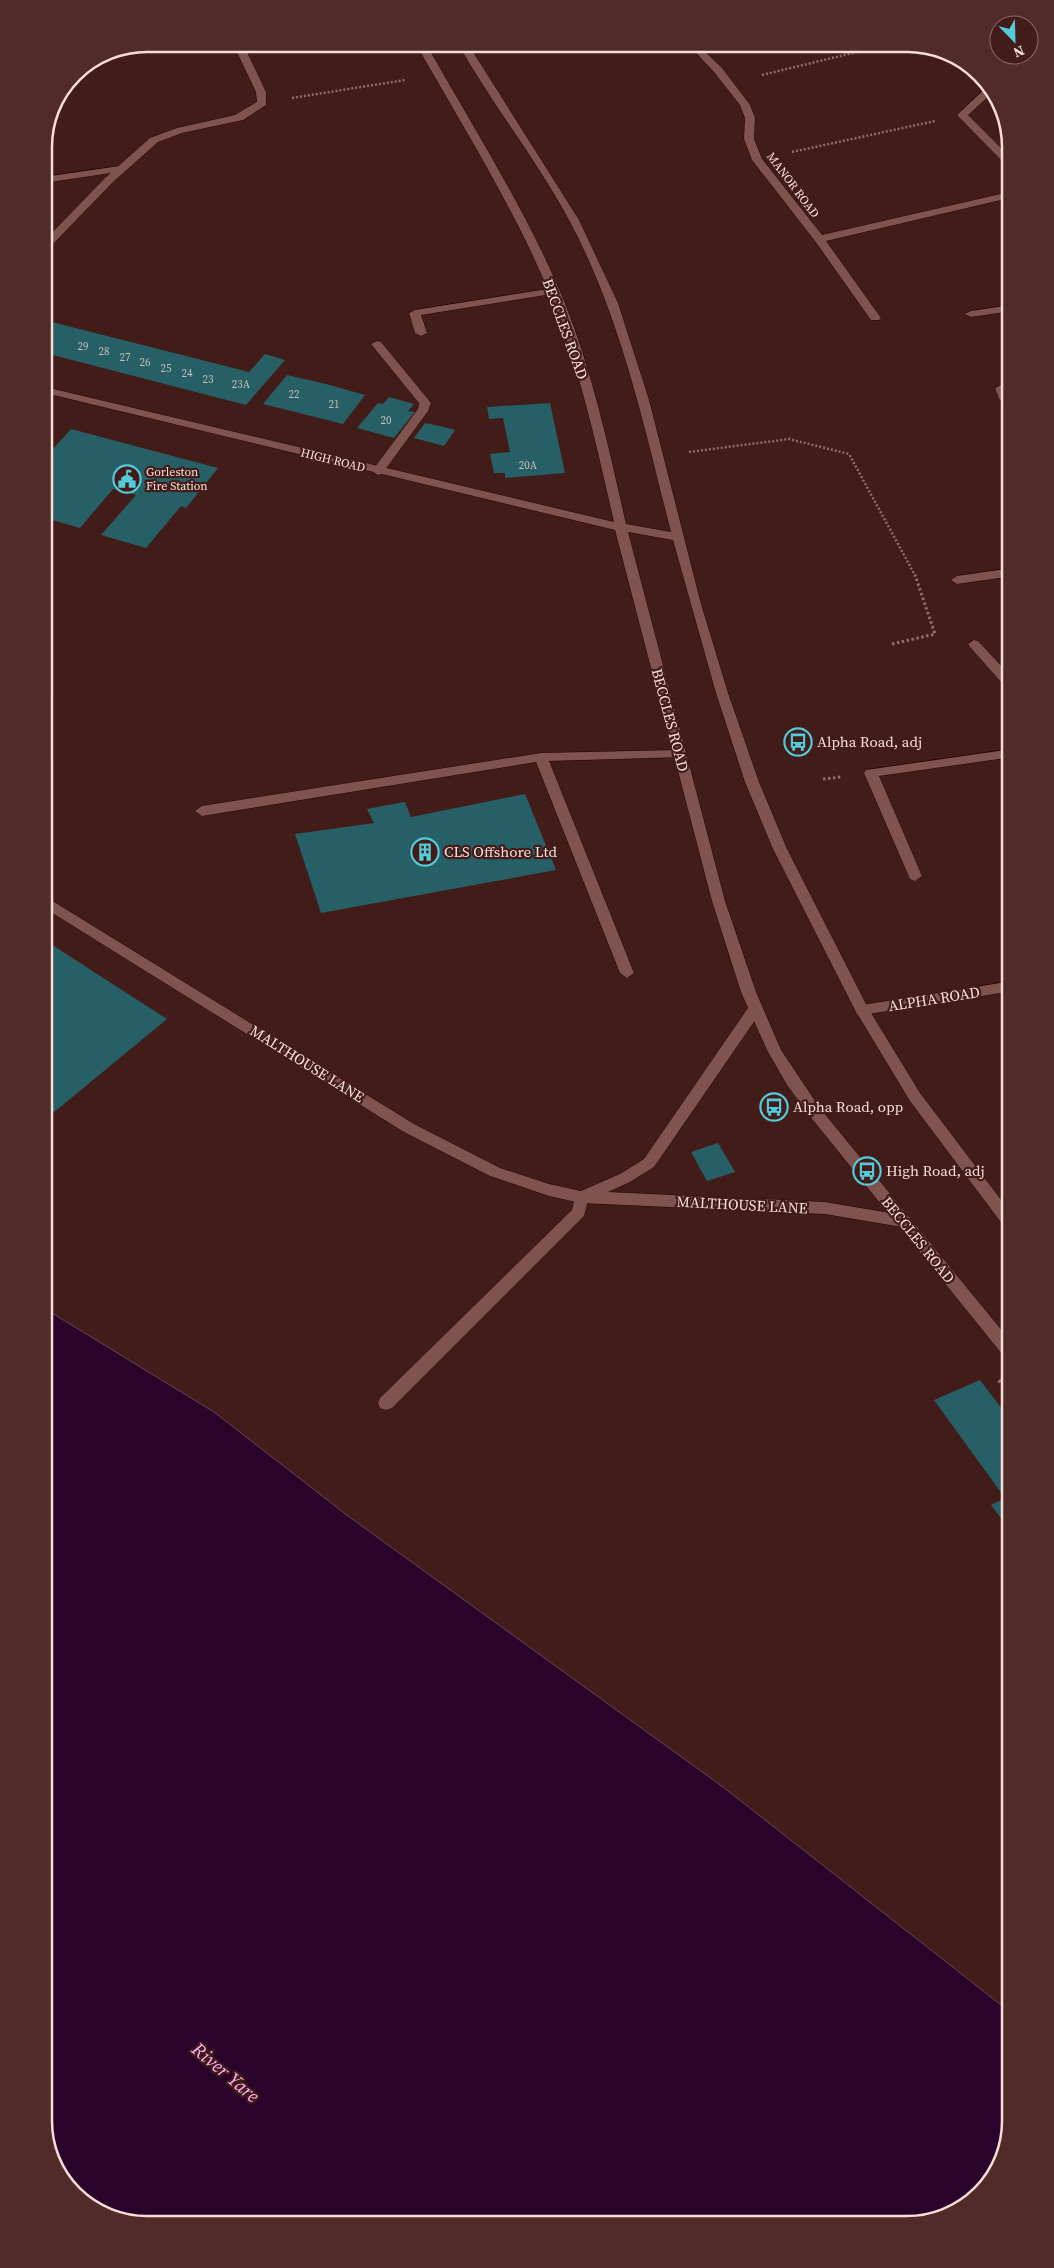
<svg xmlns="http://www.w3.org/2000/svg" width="1054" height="2268" font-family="'Source Serif 4',serif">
  <rect width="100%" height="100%" fill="#411c18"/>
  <polygon fill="#2a032a" stroke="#68445e" points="47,1310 214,1412 348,1516 723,1787 1010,2012 1010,2121 993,2178 940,2219 140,2224 84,2203 49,2154"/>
  <g fill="#275f66">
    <polygon points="44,320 249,372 265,354 285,360 246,405 45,353"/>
    <polygon points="287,375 326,384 365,395 343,424 263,404"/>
    <polygon points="389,397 414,404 408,411 415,412 394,438 357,428 378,403 383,404"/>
    <polygon points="550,403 565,473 505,478 505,473 494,473 490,454 510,452 503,418 489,419 487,407"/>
    <polygon points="425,423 440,426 455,430 444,446 414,438"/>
    <polygon points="71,429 218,468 186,508 181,506 146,548 101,535 136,495 113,489 80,528 45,518 45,458"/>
    <polygon points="525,794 556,870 321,913 295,834 374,823 367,809 405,802 411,817"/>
    <polygon points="46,941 167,1019 47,1118"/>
    <polygon points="718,1143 735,1172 707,1181 691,1152"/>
    <polygon points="980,1380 1008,1417 1009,1529 991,1505 1005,1498 934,1400"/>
  </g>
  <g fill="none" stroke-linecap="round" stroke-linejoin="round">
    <g stroke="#260403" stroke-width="1">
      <g id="lane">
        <polygon points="986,88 991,94 968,115 1005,152 1005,161 1001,160 957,115"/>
        <polygon points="64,90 71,90 72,92 60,96"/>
        <polygon points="120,166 125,169 124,171 44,183 44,177"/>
        <polygon points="554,288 558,289 558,293 421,315 427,333 421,336 415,333 409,313 415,310"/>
        <polygon points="1005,306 1005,312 971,317 965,314 971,311"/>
        <polygon points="377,341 381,342 431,403 428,411 382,474 378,475 372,471 418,409 419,403 371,344"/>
        <polygon points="45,550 50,551 52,554 50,557 45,558"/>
        <polygon points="974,640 978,641 1006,671 1006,683 1001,682 970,647 968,644"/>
        <polygon points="679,750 684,751 686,754 684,757 549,761 634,973 627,978 620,973 536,762 202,816 195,811 202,806 541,753"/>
        <polygon points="581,1191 586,1193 589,1197 584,1216 392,1408 386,1410 380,1408 378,1403 380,1398 572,1210 576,1193"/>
      </g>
    </g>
    <g stroke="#260403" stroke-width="1">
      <g id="street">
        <polygon points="688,44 697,44 722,68 750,105 755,118 754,139 762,159 822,235 1005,193 1005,199 826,241 881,318 879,320 871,320 815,241 752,160 744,139 745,118 740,105 714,72"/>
        <polygon points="240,45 245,48 266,92 266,105 243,120 182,133 158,142 112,183 48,249 44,250 44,241 105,178 150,138 177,128 235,115 257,102 256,92 235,48"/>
        <polygon points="1001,385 1005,386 1005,402 999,399 995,388"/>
        <polygon points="1006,569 1006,577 957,584 951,580 957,576"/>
        <polygon points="1006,750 1006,758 879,776 922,876 915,881 910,879 864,773 866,770"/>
        <polygon points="46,897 414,1124 500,1168 549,1184 581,1191 620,1174 644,1159 750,1005 760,1005 762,1009 760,1013 654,1167 630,1182 608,1192 825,1202 902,1215 907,1217 910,1221 907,1225 902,1227 825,1214 581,1203 549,1196 490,1176 404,1132 46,909"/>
        <polygon points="1007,982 1007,992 862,1015 857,1014 855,1010 857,1006 862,1005"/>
      </g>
    </g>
    <g stroke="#260403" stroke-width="1">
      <path id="secondary" d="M416,44H426C474,129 527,211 564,301C593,373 609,449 626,524L671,532C644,426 621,317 569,220C536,159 492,104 458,44H468L579,220L618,303L649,400L701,604L728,693L759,782L787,849L868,1008L920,1093L1008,1209V1227L1003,1225L910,1101L855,1010L773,849L745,782L716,693L673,540L628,532L725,901L756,992L781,1050L819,1107L1008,1338V1356L1002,1354L809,1115L787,1085L767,1050L741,992L712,901L615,530L45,393V387L614,522C597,448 581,373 553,302C517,212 464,129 416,44Z"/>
    </g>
    <g stroke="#8f6e6a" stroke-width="2.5" stroke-dasharray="2 2" stroke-linecap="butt">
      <polyline points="762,75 890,44"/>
      <polyline points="292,98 405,80"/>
      <polyline points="792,152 935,121"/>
      <polyline points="689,452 789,439 849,454 916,577"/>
    </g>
    <g stroke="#8f6e6a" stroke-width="3" stroke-dasharray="2.5 2.5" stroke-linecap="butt">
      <polyline points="892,644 935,634 915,575"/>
      <polyline points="823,779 841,777"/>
    </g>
    <polyline stroke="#8f6e6a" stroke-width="4" stroke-dasharray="3 3" stroke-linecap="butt" points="999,1380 1008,1392"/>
    <use href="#lane" fill="#7f544e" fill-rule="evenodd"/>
    <use href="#street" fill="#7f544e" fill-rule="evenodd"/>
    <use href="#secondary" fill="#7f544e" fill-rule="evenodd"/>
  </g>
  <defs>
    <g id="civic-ring" transform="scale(1.4375)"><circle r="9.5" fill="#411c18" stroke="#53cbdb" stroke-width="1.5"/><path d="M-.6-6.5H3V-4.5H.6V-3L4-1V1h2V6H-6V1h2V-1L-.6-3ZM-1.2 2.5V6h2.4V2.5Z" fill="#53cbdb"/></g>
    <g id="bus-ring" transform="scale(1.4375)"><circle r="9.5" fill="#411c18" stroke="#53cbdb" stroke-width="1.5"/><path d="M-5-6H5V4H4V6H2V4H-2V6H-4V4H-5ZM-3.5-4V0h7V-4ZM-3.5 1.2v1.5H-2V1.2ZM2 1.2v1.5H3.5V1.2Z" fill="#53cbdb"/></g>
    <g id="building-ring" transform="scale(1.4375)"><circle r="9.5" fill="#411c18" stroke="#53cbdb" stroke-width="1.5"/><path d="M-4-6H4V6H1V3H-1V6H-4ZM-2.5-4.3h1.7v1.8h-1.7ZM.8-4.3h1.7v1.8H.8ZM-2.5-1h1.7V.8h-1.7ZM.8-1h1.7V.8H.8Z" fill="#53cbdb"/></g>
  </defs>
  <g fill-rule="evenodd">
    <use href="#civic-ring" x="127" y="479"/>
    <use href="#bus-ring" x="798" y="742"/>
    <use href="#building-ring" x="425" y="852"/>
    <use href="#bus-ring" x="774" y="1107"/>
    <use href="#bus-ring" x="867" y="1171"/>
  </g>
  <g text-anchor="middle" stroke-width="4.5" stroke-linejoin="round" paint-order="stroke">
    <g font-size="11" fill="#c3bebc">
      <text x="83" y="350">29</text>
      <text x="104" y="355">28</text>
      <text x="125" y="361">27</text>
      <text x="145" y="366">26</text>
      <text x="166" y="372">25</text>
      <text x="187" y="377">24</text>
      <text x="208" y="383">23</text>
      <text x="241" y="388">23A</text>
      <text x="294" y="398">22</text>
      <text x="334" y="408">21</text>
      <text x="386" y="424">20</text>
      <text x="528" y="469">20A</text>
    </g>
    <g font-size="12" fill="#f7ddd9" stroke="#411c18">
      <text transform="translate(793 185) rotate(53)" y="4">MANOR ROAD</text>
      <text transform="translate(333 460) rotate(14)" y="4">HIGH ROAD</text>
    </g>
    <g font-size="12" fill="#f7ddd9" stroke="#411c18" text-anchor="start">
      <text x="146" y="476">Gorleston<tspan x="146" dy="14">Fire Station</tspan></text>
    </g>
    <g font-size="15" fill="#f7ddd9" stroke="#411c18">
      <text transform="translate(565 329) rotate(70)" y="5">BECCLES ROAD</text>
      <text transform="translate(670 720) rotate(75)" y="5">BECCLES ROAD</text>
      <text transform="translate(934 999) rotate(-9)" y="5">ALPHA ROAD</text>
      <text transform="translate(307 1064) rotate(32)" y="5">MALTHOUSE LANE</text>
      <text transform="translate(742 1205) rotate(3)" y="5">MALTHOUSE LANE</text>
      <text transform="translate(918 1240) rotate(51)" y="5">BECCLES ROAD</text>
    </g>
    <g font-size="15" fill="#f7ddd9" stroke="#411c18" text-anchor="start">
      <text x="817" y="747">Alpha Road, adj</text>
      <text x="444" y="857">CLS Offshore Ltd</text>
      <text x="793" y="1112">Alpha Road, opp</text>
      <text x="886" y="1176">High Road, adj</text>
    </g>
    <g font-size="19" font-style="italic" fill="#fdacfc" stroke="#411c18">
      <text transform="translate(226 2072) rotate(40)" y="7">River Yare</text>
    </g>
  </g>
  <path d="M0 0H1054V2268H0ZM147 52H907A95 95 0 0 1 1002 147V2121A95 95 0 0 1 907 2216H147A95 95 0 0 1 52 2121V147A95 95 0 0 1 147 52Z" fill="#502b27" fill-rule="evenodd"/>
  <path fill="none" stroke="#f7ddd9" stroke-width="2.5" d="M147 52H907A95 95 0 0 1 1002 147V2121A95 95 0 0 1 907 2216H147A95 95 0 0 1 52 2121V147A95 95 0 0 1 147 52Z"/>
  <g transform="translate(1014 40) rotate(157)"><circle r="24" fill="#411c18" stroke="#8a6965"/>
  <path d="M0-4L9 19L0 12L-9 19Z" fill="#53cbdb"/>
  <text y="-8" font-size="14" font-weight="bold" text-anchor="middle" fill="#f7ddd9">N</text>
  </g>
</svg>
